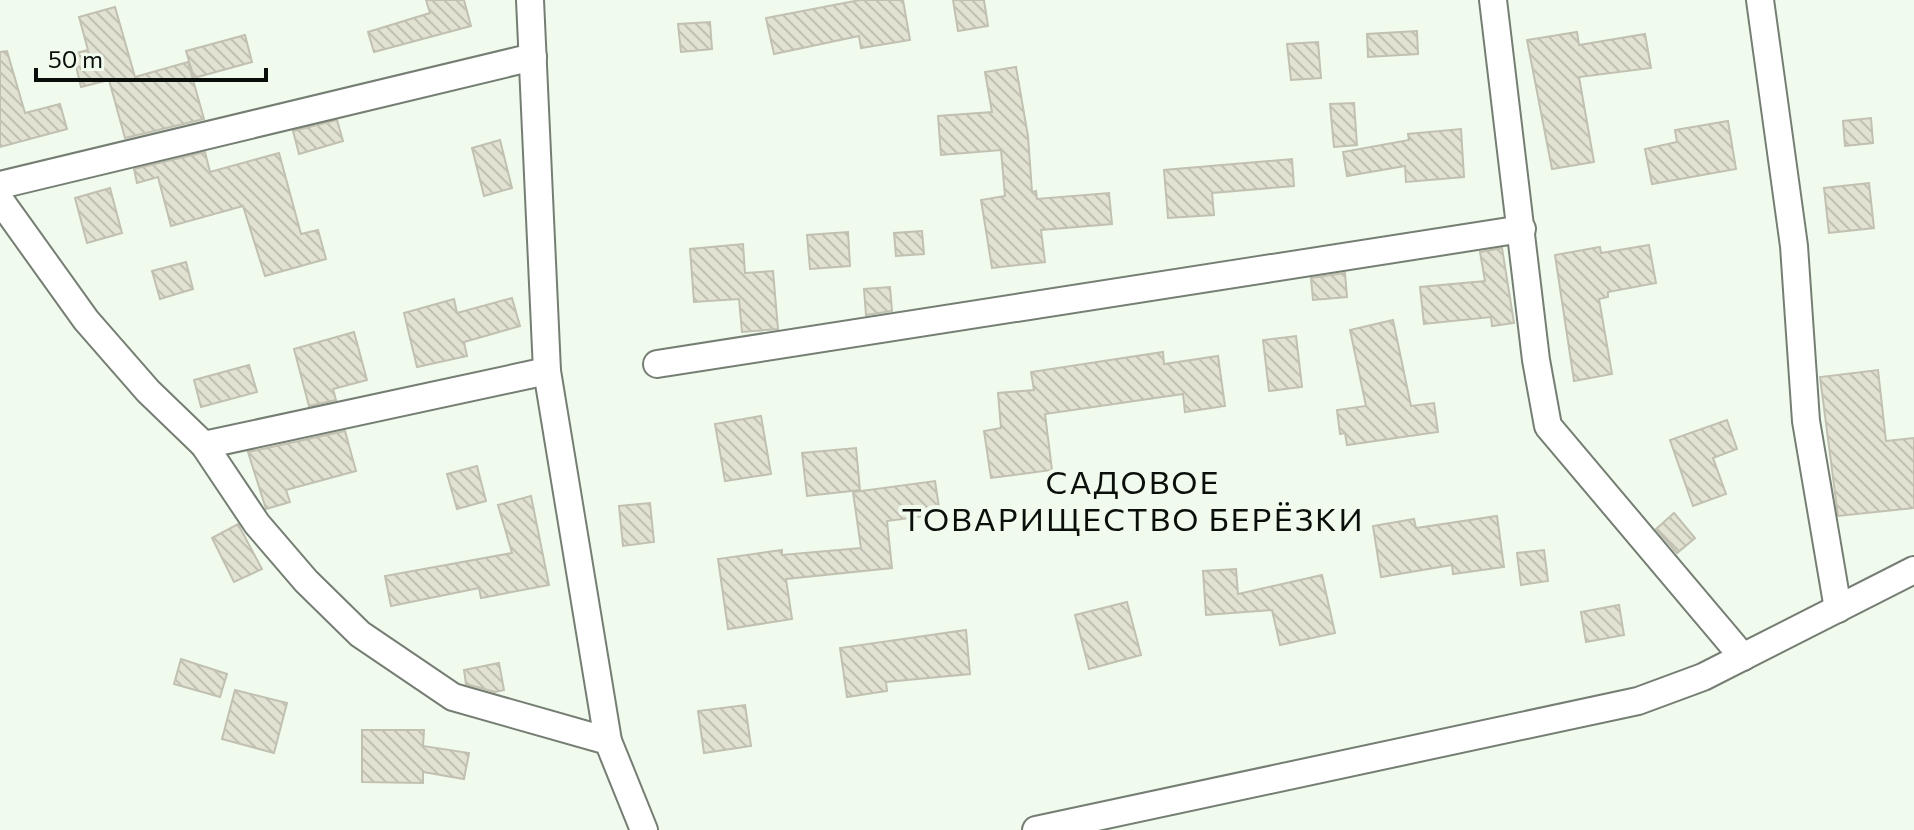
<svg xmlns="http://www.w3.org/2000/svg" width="1914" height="830" font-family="Commissioner,sans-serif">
  <defs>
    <pattern id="building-back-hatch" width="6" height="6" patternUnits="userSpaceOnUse" patternTransform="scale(2)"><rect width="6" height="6" fill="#e2e2d2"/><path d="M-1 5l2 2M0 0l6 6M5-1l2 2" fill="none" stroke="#c1c1b3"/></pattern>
  </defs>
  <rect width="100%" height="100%" fill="#f0fbee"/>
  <g fill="url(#building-back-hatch)" stroke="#c1c0b1" stroke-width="2">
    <polygon points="426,0 464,0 471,26 374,52 368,32 430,13"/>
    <polygon points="860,0 903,0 910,40 861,48 859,36 774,54 766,18"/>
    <polygon points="953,0 984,0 988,26 958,31"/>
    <polygon points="115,7 135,77 188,62 204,119 125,138 109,80 81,87 73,54 88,50 79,17"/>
    <polygon points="710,22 712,49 681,52 678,24"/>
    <polygon points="1417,31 1418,54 1368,57 1367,34"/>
    <polygon points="1577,32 1579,45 1645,34 1651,68 1579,77 1594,162 1552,169 1527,40"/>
    <polygon points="245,35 252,62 194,78 186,51"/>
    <polygon points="1318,42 1321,78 1291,80 1287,44"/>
    <polygon points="7,51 25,113 60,104 67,129 0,147 0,52"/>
    <polygon points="1016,67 1028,136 1032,192 1036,191 1037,199 1109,193 1112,224 1041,230 1045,262 992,268 981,200 1005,196 1001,150 941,155 938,116 992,112 985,72"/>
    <polygon points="1354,103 1357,145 1334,147 1330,104"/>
    <polygon points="1871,118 1873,143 1845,146 1843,121"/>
    <polygon points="337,120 343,141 299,154 293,131"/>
    <polygon points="1728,121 1736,169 1652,184 1645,149 1677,142 1675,130"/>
    <polygon points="1461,129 1464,177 1406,182 1405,166 1347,176 1343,152 1409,140 1408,134"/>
    <polygon points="500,140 512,188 484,196 472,148"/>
    <polygon points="205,152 210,172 279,153 301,234 318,230 326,259 265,276 243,206 171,226 158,177 137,183 134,169"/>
    <polygon points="1292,159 1294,186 1212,193 1214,215 1168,218 1164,170"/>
    <polygon points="1869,183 1874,228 1829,233 1824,188"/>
    <polygon points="110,188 122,233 87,243 75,198"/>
    <polygon points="922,231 924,254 896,256 894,233"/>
    <polygon points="848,232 850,266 810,269 807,235"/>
    <polygon points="743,244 745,273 773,271 778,329 742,332 739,299 694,302 690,249"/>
    <polygon points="1649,245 1656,283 1608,292 1608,297 1599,299 1612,374 1574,381 1555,255 1600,247 1601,253"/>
    <polygon points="1502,248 1514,323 1492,326 1491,317 1424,324 1420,287 1485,281 1480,252"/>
    <polygon points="186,262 193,289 160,299 152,271"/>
    <polygon points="1345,273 1347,297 1313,300 1311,278"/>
    <polygon points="890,287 892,311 866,315 864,289"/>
    <polygon points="512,298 520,326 464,342 467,356 417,367 404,313 454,299 457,313"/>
    <polygon points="1393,320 1411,406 1434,403 1438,432 1347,445 1345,433 1340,434 1337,410 1366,406 1350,330"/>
    <polygon points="354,332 367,380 333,389 336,400 309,406 294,349"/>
    <polygon points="1296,336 1302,387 1269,391 1263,340"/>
    <polygon points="1163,352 1164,364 1218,356 1225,406 1185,412 1183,394 1045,414 1052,470 991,478 984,431 1001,428 998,393 1034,390 1031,372"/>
    <polygon points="249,365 257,392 201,407 194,380"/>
    <polygon points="1878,370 1886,441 1914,438 1914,508 1838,516 1820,377"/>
    <polygon points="761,416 771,474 725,481 715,424"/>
    <polygon points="1727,420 1737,449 1713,458 1726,494 1693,506 1670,440"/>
    <polygon points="345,431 356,471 286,490 290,502 266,509 248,452"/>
    <polygon points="856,448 860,490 807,496 802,453"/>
    <polygon points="477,466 486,501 457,509 447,474"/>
    <polygon points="935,481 940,514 887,521 892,568 786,579 792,619 728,629 718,559 782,550 782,555 861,548 853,492"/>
    <polygon points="531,496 549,585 481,598 479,588 391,606 385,576 512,553 498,505"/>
    <polygon points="650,503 654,542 623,546 619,506"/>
    <polygon points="1674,513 1695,538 1677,553 1656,529"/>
    <polygon points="1497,516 1504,567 1453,574 1452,565 1381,577 1373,526 1414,519 1416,528"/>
    <polygon points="238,524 262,569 234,582 212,538"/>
    <polygon points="1544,550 1548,581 1521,585 1517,553"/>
    <polygon points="1236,569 1238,594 1322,575 1335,633 1280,645 1272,610 1206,615 1203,571"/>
    <polygon points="1127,602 1141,655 1089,669 1075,615"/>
    <polygon points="1619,605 1624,635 1586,642 1581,612"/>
    <polygon points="966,630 970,674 886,682 887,691 847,697 840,648"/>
    <polygon points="181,659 227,674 220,697 174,684"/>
    <polygon points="499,663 504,690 495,692 466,684 464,670"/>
    <polygon points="235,690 287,703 274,753 222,739"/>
    <polygon points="745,705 751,746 704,753 698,711"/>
    <polygon points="362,730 424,730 423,746 469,753 464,779 423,772 423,783 362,782"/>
  </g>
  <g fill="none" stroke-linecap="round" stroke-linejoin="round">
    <g stroke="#757e73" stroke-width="30">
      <g id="minor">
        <polyline points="530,0 547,371 608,741 644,830"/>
        <polyline points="1493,0 1536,360 1548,426 1743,657"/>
        <polyline points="1760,0 1794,246 1806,421 1838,609"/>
        <polyline points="0,185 533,57"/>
        <polyline points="0,200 86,320 148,391 204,445 257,524 306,581 360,634 453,697 608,741"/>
        <polyline points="657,364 1522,229"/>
        <polyline points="204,445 547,371"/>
        <polyline points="1036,830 1638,701 1703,677 1914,570"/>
      </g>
    </g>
    <use href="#minor" stroke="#fff" stroke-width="26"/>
  </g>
  <g text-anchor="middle" stroke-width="8" stroke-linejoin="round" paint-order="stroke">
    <g font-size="32" letter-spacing="2" fill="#0b0f0b" stroke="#f0fbee">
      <text x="1133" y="494">САДОВОЕ<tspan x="1133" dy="37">ТОВАРИЩЕСТВО БЕРЁЗКИ</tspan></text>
    </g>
  </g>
  <path d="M36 68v12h230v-12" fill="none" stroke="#0b0f0b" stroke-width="4"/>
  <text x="48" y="68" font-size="24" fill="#0b0f0b" stroke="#f0fbee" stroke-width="6" paint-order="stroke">50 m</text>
</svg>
